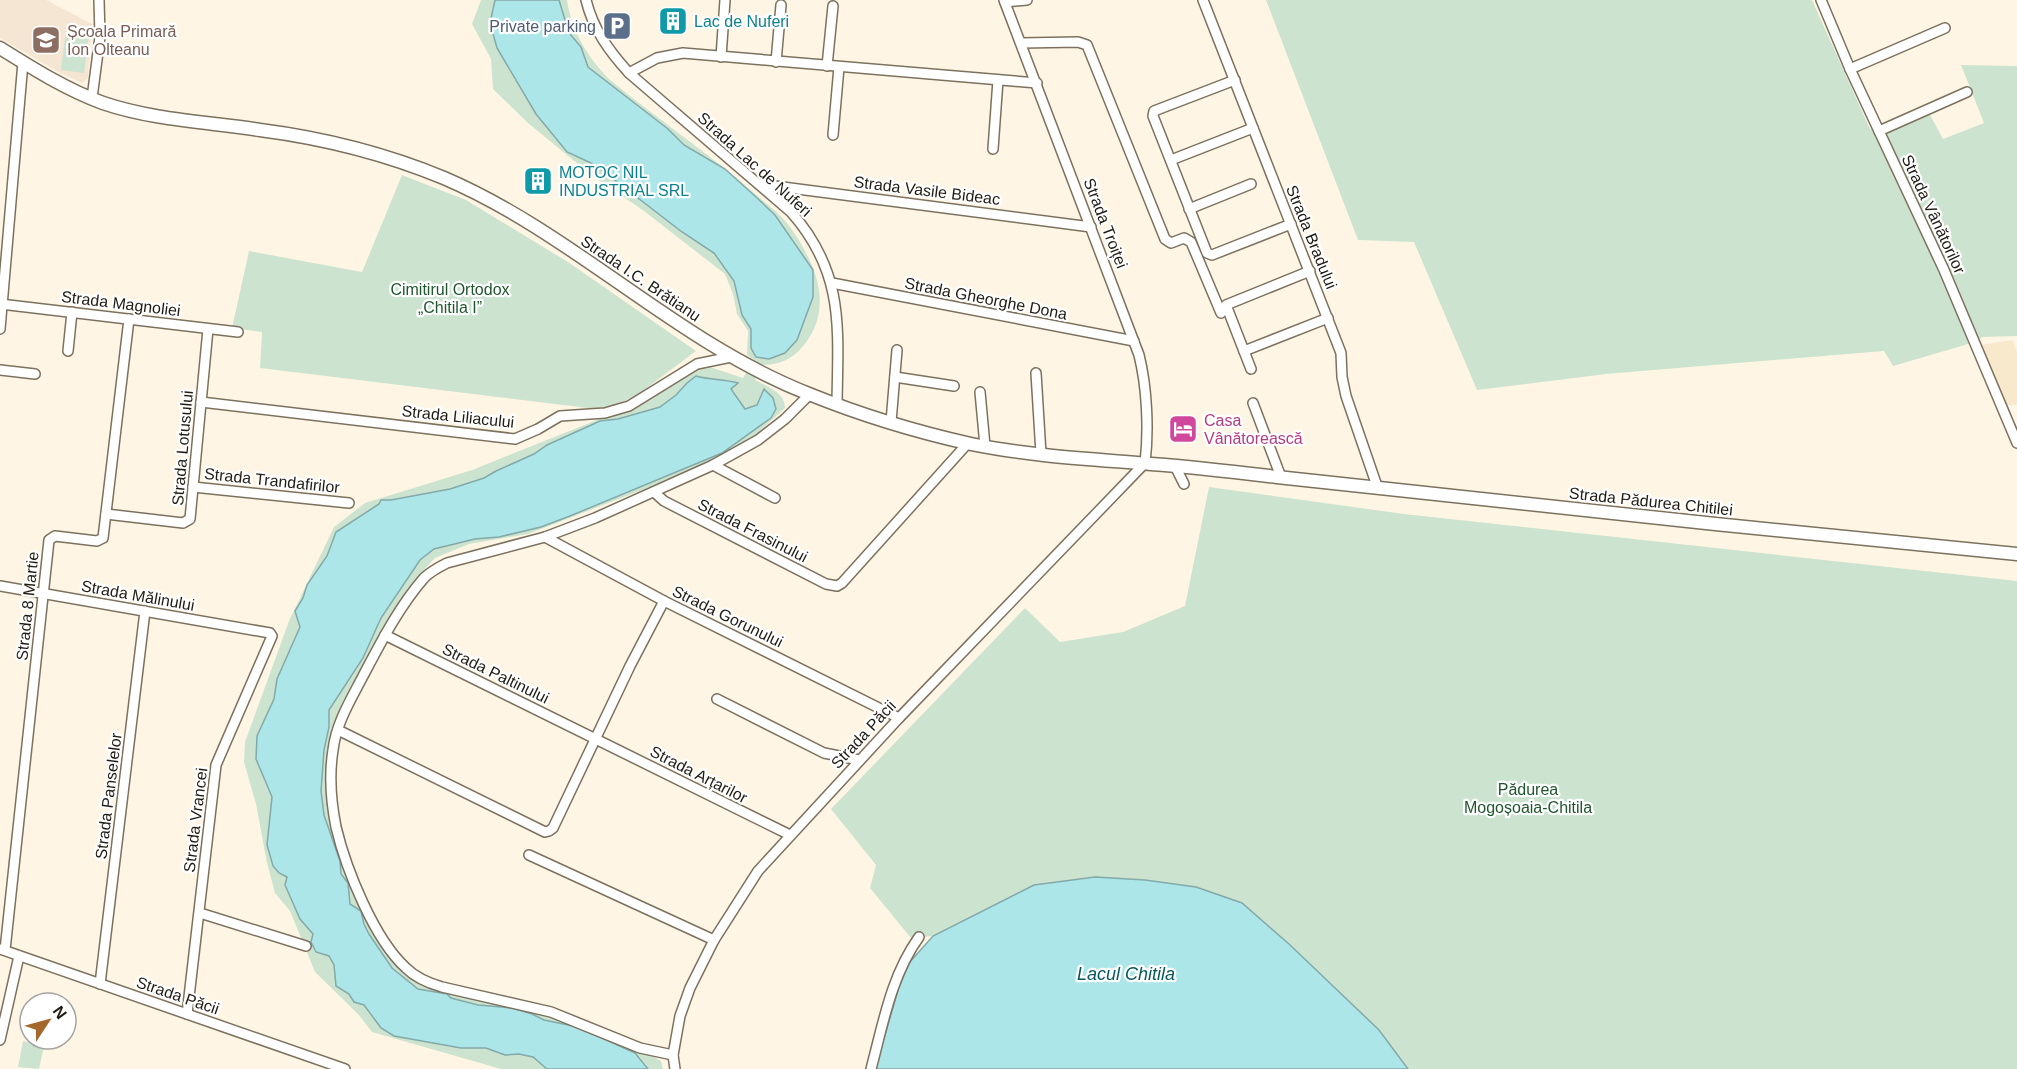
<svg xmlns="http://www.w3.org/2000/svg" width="2017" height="1069" font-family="Helvetica,sans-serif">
  <rect width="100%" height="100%" fill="#fff5e4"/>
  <polygon fill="#f8e9cc" points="2013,340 2017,352 2017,405 2007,405 1981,345"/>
  <polygon fill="#f5e6d3" points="0,0 46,0 92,24 88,78 82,83 60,73 0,38"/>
  <g fill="#cce4cf">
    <path d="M481,0H567C572,32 587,56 609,79C656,118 707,152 753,192C764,202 778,212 787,223C810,254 832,295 812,333C800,354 786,365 762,365L755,380C766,386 786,393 785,408L753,437L710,461L655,485L528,534L469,544L435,558L419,575L387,623L340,712L328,785L351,869L376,929L416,976L564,1016L636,1046L661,1061L663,1069H501L372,1032L358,1014L315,972L290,911L275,893L267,863L256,804L244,762L245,742L289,621L334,527L365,503L472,470L602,418L704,365L743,378L754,360L747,355L748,331L737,314L733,294L725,274L644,211L590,174L528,123L493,89L491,59L472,24Z"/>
    <polygon points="1266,0 1812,0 1870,129 1927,109 1943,139 1984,123 1961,65 2017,66 2017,336 1983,337 1965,345 1893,366 1884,351 1606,374 1477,390 1414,242 1358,240"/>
    <polygon points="66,31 89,34 84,73 61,70"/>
    <polygon points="402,175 466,200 568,262 696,351 636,396 614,405 596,409 260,368 262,332 232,328 249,251 362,272"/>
    <polygon points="1209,487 1404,514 2017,581 2017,1069 1408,1069 1379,1030 1289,944 1242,903 1196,887 1145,880 1095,877 1034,885 933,936 911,938 870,888 876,865 831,809 1025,608 1060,642 1123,632 1185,606"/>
    <polygon points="23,1041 44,1046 39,1069 18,1067"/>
  </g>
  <g fill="#ade6e9" stroke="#83a9a9" stroke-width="1.5">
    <polygon points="495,0 559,0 569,33 581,47 588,67 668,129 684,145 725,169 756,197 775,215 813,270 813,297 797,340 785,353 769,359 756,357 751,348 751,329 742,315 734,281 714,253 682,232 595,165 567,152 536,114 497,48 490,23"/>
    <path d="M696,376C710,380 724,379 738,383L731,389L745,409L757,405L764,389L773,398L776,409L771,418L722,453L570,516L541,527L499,537L475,539L434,549L420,560L381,618L363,658L329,710V727L324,750L321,791L324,815L340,861L341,874L348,883L350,904L361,911L364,924L369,934L392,968L418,989L447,994L451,998L478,1005L513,1008L532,1014L544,1020L578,1027L635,1053L648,1069H547L533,1057L519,1054L505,1055L486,1048H461L394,1036L381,1028L364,1005L354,1002L349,994L336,986L334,965L329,956L316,952L311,942L313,934L300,919L285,885L287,877L279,873L273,866L267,845L272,797L256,759L257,736L274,699L277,679L300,627L295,611L303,598L307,585L327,556L336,532L379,504L381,500H391L450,489L484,478L496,471L534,454L547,445L600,421L618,419L660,407L676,395L687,383Z"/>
    <polygon points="1095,877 1145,880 1196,887 1242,903 1289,944 1379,1030 1408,1069 875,1069 899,987 909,963 933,936 1034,885"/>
  </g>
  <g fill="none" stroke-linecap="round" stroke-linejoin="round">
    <g stroke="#7c715e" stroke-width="12">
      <g id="minor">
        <path d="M586,0C593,29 609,51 629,73L791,212C845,273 838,328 837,404"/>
        <polyline points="1203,0 1341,353 1342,377 1346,396 1378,489"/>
        <polyline points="1821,0 1850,69 1944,270 2017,443"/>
        <polyline points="1005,2 1027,0"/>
        <polyline points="1021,43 1078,42 1087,45 1165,239 1171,243 1184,238 1191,242 1221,313"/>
        <polyline points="721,57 725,0"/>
        <polyline points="776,62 781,5"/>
        <polyline points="827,66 833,6"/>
        <polyline points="1850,69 1945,28"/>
        <polyline points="629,73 657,58 683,53 1037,83"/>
        <polyline points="1235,80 1154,111 1153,116 1207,253 1212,255 1291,224"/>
        <polyline points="92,98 100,37 99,0"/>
        <polyline points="1879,131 1967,92"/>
        <polyline points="833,135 839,67"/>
        <polyline points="993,149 998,80"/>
        <polyline points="1171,160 1253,128"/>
        <polyline points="759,184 1091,227"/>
        <polyline points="1189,209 1251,184"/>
        <polyline points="832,283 1134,341"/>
        <polyline points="0,304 238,332"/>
        <polyline points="0,329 23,62"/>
        <polyline points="68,351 72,312"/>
        <polyline points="1244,351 1328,318"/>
        <polyline points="1251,369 1226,305 1310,271"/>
        <polyline points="0,370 35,374"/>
        <polyline points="1036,373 1041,454"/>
        <polyline points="895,377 954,386"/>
        <polyline points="980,392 985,446"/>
        <polyline points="201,402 515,439 538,429 560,416 605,413 629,406 697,364 731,357"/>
        <polyline points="1253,403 1281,477"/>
        <polyline points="891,422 897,350"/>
        <polyline points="713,465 775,498"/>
        <polyline points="1175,466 1184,484"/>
        <polyline points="193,487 349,503"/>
        <polyline points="654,492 664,501 826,584 837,586 842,583 968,443"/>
        <polyline points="106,514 183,523 190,519 208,329"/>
        <polyline points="545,537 664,601 899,718"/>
        <polyline points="0,586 270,633 272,636 216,765 187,1014"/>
        <polyline points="385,635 790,835"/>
        <polyline points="717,699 824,753 859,760"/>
        <polyline points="338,730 545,832 549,831 553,828 630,666 664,601"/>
        <polyline points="529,855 714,940"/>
        <polyline points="200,913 306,946"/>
        <polyline points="0,949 345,1069"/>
        <polyline points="5,950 49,540 55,536 97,541 103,538 129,319"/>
        <polyline points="100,984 145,611"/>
        <polyline points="0,1040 19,956"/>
        <path d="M673,1055L640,1048L551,1012L442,987C428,983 416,978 406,968C374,939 346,869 336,827C331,802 329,775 333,750C336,724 350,701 362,678C380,644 398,608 424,578C431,571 439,567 447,563L545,537L595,518L713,465L758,440L785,419L809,395"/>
        <path d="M675,1069L673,1055L680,1016L690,988L714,940L758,871L899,718L1145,463C1149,430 1147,387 1139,355L1004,0"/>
        <path d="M871,1069C883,1024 891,976 919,937"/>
      </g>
    </g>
    <g stroke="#7c715e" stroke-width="15">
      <path id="major" d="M0,48C32,68 67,90 103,103C153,120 208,122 260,130C322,138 386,154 444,178C575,234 676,342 809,394C861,415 917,432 971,444C1030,456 1091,459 1151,464C1193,467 1235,472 1277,477C1524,505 1770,530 2017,554"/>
    </g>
    <use href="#minor" stroke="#fff" stroke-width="9"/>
    <use href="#major" stroke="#fff" stroke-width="12"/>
  </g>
  <defs>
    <g id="building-square" transform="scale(1.5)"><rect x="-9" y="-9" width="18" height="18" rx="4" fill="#0f9aa8" stroke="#fff"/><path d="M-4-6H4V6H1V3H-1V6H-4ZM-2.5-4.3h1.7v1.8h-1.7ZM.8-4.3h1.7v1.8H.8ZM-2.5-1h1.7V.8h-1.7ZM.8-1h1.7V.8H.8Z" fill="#fff"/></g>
    <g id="parking-square" transform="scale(1.5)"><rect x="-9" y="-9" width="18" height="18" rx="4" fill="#5c6f8a" stroke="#fff"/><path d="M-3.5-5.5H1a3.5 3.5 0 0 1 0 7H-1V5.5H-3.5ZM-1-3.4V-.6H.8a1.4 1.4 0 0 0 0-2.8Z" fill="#fff"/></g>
    <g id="school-square" transform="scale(1.5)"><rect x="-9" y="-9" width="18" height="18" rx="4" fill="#8d6e63" stroke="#fff"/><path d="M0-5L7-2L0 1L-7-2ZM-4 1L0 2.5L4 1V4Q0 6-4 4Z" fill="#fff"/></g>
    <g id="hotel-square" transform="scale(1.5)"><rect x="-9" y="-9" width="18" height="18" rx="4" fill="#d1479c" stroke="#fff"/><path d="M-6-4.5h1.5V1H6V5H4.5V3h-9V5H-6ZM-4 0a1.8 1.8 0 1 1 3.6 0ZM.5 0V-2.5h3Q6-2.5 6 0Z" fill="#fff"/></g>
  </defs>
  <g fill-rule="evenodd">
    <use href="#building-square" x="673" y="21"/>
    <use href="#parking-square" x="617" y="26"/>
    <use href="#school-square" x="46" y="40"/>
    <use href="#building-square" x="538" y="181"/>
    <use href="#hotel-square" x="1183" y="429"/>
  </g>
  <g text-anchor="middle" stroke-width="4.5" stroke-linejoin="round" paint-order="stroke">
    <g font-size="16" fill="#0d838f" stroke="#fff" text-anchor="start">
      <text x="694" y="27">Lac de Nuferi</text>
      <text x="559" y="178">MOTOC NIL<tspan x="559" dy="18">INDUSTRIAL SRL</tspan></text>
    </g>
    <g font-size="16" fill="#4e5e75" stroke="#fff" text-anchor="end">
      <text x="596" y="32">Private parking</text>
    </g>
    <g font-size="16" fill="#785e54" stroke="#fff" text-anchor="start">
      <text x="67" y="37">Școala Primară<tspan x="67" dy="18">Ion Olteanu</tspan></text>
    </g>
    <g font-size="16" fill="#201c14" stroke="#fff">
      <text transform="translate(755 164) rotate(42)" y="6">Strada Lac de Nuferi</text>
      <text transform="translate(927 190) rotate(7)" y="6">Strada Vasile Bideac</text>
      <text transform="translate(1934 214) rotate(65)" y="6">Strada Vânătorilor</text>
      <text transform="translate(1106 223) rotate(69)" y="6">Strada Troiței</text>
      <text transform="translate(1312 237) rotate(68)" y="6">Strada Bradului</text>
      <text transform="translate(641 278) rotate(34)" y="6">Strada I.C. Brătianu</text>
      <text transform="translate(986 298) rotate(11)" y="6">Strada Gheorghe Dona</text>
      <text transform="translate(121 303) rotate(7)" y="6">Strada Magnoliei</text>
      <text transform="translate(458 416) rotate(6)" y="6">Strada Liliacului</text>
      <text transform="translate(182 448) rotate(-85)" y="6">Strada Lotusului</text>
      <text transform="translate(272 480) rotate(6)" y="6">Strada Trandafirilor</text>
      <text transform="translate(1651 501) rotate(6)" y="6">Strada Pădurea Chitilei</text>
      <text transform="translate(753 530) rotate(27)" y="6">Strada Frasinului</text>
      <text transform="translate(138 595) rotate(10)" y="6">Strada Mălinului</text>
      <text transform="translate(27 606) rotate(-84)" y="6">Strada 8 Martie</text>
      <text transform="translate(728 616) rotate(26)" y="6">Strada Gorunului</text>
      <text transform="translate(496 673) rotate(26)" y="6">Strada Paltinului</text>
      <text transform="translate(863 734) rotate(-47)" y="6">Strada Păcii</text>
      <text transform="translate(699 774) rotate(27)" y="6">Strada Arțarilor</text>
      <text transform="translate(108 796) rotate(-83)" y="6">Strada Panselelor</text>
      <text transform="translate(195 820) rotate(-83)" y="6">Strada Vrancei</text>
      <text transform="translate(178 995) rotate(19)" y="6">Strada Păcii</text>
    </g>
    <g font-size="16" fill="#20562d" stroke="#fff">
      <text x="450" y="295">Cimitirul Ortodox<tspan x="450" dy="18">„Chitila I”</tspan></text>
      <text x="1528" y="795">Pădurea<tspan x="1528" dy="18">Mogoșoaia-Chitila</tspan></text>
    </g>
    <g font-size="16" fill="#b23c85" stroke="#fff" text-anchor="start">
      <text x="1204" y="426">Casa<tspan x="1204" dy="18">Vânătorească</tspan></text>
    </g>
    <g font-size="18" font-style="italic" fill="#05595d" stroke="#fff">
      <text x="1126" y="980">Lacul Chitila</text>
    </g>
  </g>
  <g transform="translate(48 1021) rotate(54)"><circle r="28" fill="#ffffff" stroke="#a6a4a1" stroke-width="1.5"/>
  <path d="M0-4.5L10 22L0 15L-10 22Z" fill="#a5672c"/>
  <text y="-9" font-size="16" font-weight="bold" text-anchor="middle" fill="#201c14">N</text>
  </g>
</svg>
